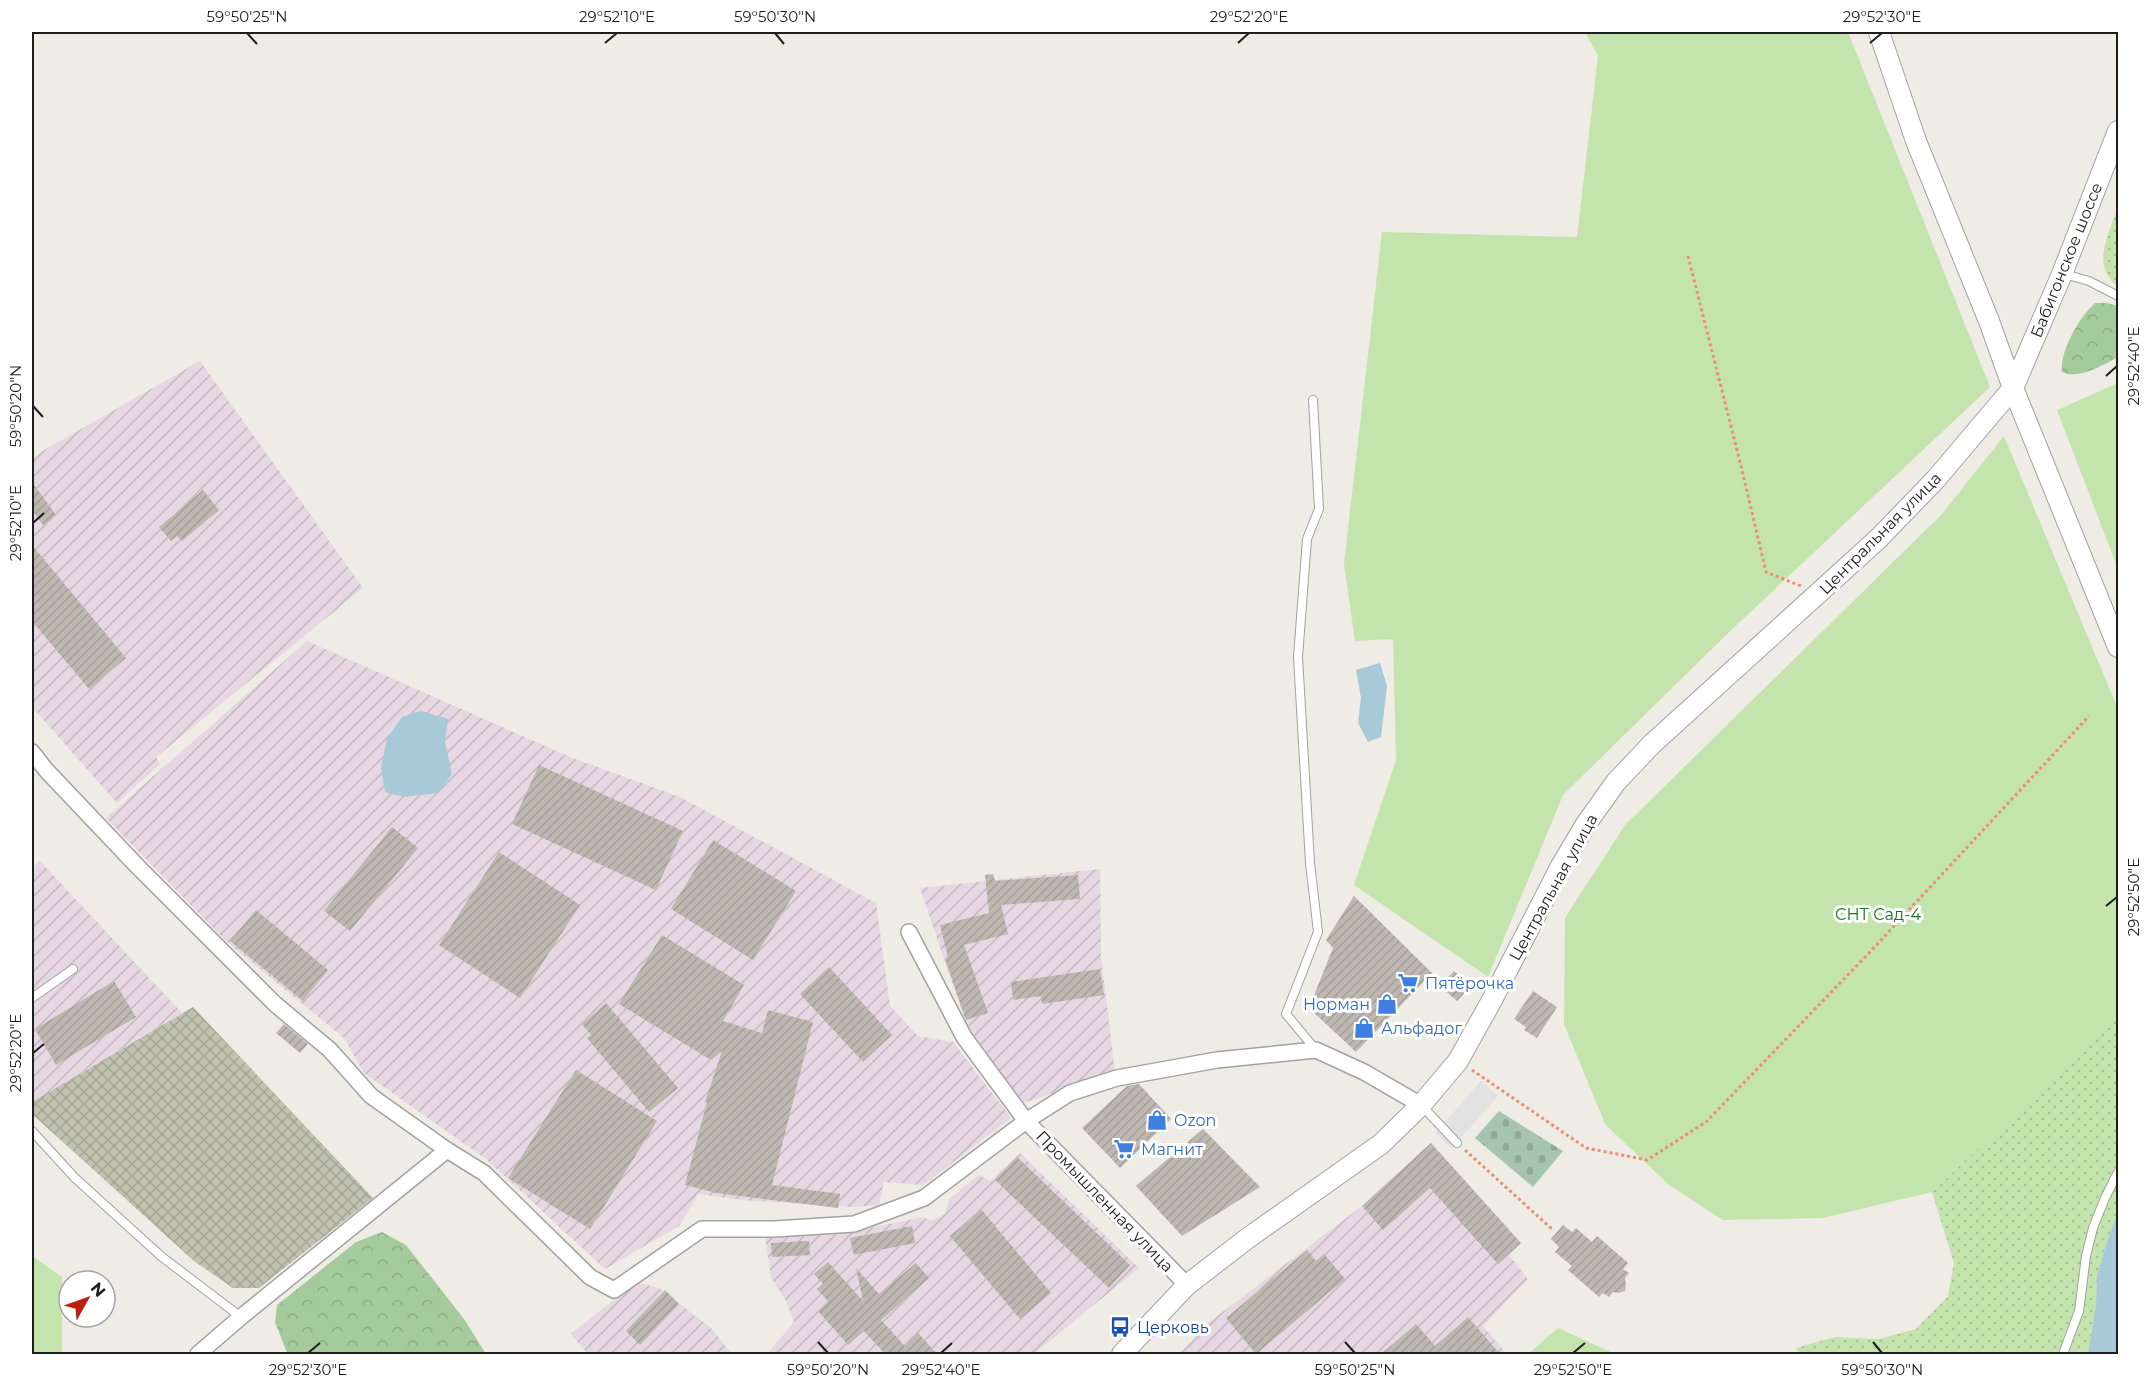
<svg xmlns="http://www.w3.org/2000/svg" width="2150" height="1386" font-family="Montserrat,sans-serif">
  <defs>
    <pattern id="industrial-furrows" width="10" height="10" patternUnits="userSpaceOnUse" patternTransform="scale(1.5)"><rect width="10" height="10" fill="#e6d7e2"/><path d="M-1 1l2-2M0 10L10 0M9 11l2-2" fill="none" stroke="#c5b8c1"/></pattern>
    <pattern id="construction-cross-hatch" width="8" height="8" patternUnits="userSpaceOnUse" patternTransform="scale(1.5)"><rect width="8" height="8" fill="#c0c2b0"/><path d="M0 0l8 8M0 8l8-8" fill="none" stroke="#a5a697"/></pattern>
    <pattern id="grass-dots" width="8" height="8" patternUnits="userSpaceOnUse" patternTransform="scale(1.5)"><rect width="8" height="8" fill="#c4e4ae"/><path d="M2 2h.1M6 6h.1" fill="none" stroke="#a8c395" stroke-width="1.8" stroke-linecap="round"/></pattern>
    <pattern id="forest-crowns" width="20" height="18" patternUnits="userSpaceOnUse" patternTransform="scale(1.5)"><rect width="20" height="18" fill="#a5ca9c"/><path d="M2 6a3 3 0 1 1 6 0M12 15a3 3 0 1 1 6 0" fill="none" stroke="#8ead86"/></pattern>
    <pattern id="cemetery-stones" width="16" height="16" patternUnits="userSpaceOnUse" patternTransform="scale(1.5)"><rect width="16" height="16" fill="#a7c5ae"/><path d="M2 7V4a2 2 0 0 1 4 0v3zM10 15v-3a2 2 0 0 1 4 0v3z" fill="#8fa995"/></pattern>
    <pattern id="building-hatch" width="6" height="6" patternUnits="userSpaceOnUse" patternTransform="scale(1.5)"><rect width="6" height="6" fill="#beb8b1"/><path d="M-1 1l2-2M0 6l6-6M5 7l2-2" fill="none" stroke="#a39e98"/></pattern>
  </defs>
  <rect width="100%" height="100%" fill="#eeece4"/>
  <g fill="url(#industrial-furrows)">
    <polygon points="200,361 363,588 156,757 160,764 117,803 32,707 32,460 39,453"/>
    <polygon points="307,641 570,757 680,797 876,903 890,1006 918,1036 953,1042 1011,1118 923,1185 884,1182 879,1205 853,1207 742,1200 698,1194 679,1226 605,1269 486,1159 364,1073 344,1038 225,940 106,818"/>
    <polygon points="40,861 182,1013 32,1102 32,869"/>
    <polygon points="1100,869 1101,956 1115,1073 1023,1103 967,1026 920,888"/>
    <polygon points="1431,1143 1521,1243 1509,1255 1528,1279 1483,1326 1507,1354 1178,1354 1212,1320 1362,1206"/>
    <polygon points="1020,1153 1139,1268 1034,1354 767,1354 794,1322 787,1303 771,1277 765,1237 842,1234 923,1217 932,1221 945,1214 949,1199 979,1175 990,1181"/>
    <polygon points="636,1282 659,1288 711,1328 732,1354 588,1354 571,1334"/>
  </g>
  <polygon fill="url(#construction-cross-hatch)" points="193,1007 373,1198 259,1288 233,1288 194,1261 32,1114 32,1102"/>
  <g fill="url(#grass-dots)">
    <path d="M2118,208V287C2091,267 2108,234 2118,208Z"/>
    <polygon points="2118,1015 2118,1213 2108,1238 2097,1275 2096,1304 2088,1354 1799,1354 1796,1348 1835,1337 1879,1339 1916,1329 1948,1296 1954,1263 1932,1192"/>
  </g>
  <g fill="url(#forest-crowns)">
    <path d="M2095,303H2107L2118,306V357C2103,365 2079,380 2062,372C2060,350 2079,318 2095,303Z"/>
    <polygon points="382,1232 406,1245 464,1319 486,1354 289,1354 287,1353 275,1322 277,1305 356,1242"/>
  </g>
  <polygon fill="url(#cemetery-stones)" points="1499,1111 1563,1151 1533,1187 1475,1138"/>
  <g fill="#c4e4ae">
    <polygon points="1585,32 1848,32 1990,387 1725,636 1563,795 1488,977 1354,885 1396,760 1393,639 1355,641 1344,564 1382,232 1577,237 1598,56"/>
    <polygon points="2118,383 2118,569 2057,410"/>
    <polygon points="2004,436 2118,709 2118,1015 1932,1192 1823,1218 1723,1220 1669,1185 1605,1124 1564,1024 1565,918 1625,825 1942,514"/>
    <polygon points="32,1256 62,1277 62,1354 32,1354"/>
    <polygon points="1558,1328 1615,1354 1528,1354"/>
  </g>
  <polygon fill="#e2e2e2" points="1481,1081 1498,1096 1452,1148 1435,1133"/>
  <g fill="#a8c9d8">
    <polygon points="1380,663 1387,686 1381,737 1368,742 1358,723 1361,698 1356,670"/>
    <polygon points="421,711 448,719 445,742 452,774 438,793 404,797 385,792 381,768 387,738 402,717"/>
    <polygon points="2118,1213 2118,1354 2088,1354 2096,1304 2097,1275 2108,1238"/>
  </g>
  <g fill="url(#building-hatch)">
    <polygon points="32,482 56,515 43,525 32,510"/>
    <polygon points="203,490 219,510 182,541 177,536 171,541 159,527"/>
    <polygon points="32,545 126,658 89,689 32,621"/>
    <polygon points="539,765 683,831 656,890 512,824"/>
    <polygon points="392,827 418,848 350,931 324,911"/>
    <polygon points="713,840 796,891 753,960 671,909"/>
    <polygon points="499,852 580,905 520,998 439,945"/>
    <polygon points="993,874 995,881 1078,875 1080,899 1001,905 1008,934 964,945 988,1013 966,1020 945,959 948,958 940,925 989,913 985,875"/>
    <polygon points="1354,896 1432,973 1356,1052 1309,1008 1333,948 1326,940"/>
    <polygon points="256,910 328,970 303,1001 230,941"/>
    <polygon points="662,935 744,985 723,1021 762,1033 768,1010 813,1022 772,1185 840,1194 838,1208 716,1193 685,1185 707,1102 705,1102 722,1051 711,1060 619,1004"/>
    <polygon points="829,967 892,1035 863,1062 800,994"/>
    <polygon points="1100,969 1104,995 1042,1004 1041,996 1013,1000 1011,982"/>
    <polygon points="1454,971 1471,986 1457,1001 1440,986"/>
    <polygon points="114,981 136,1017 56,1065 35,1029"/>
    <polygon points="1533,991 1557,1007 1537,1038 1524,1030 1526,1027 1514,1019"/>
    <polygon points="606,1003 678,1088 649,1112 587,1038 591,1035 582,1024"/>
    <polygon points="284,1024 308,1044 300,1053 276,1033"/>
    <polygon points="576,1070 657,1121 590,1229 508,1178"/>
    <polygon points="1139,1084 1171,1119 1120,1168 1082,1128 1127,1086"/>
    <polygon points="1203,1129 1260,1187 1182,1236 1136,1186"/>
    <polygon points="1431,1143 1521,1243 1498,1264 1430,1188 1383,1230 1362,1206"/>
    <polygon points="1017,1157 1130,1265 1109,1288 995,1180"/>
    <polygon points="981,1209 1051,1293 1020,1319 950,1236"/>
    <polygon points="1563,1225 1572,1232 1576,1228 1592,1242 1597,1236 1628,1263 1623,1269 1629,1273 1625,1278 1626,1285 1625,1291 1619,1293 1613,1292 1609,1297 1603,1293 1599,1297 1568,1270 1572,1266 1555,1252 1559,1247 1551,1239"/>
    <polygon points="912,1226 915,1243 854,1255 850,1238"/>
    <polygon points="809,1241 810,1255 772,1257 771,1243"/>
    <polygon points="1307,1250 1316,1261 1324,1254 1345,1279 1256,1354 1226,1318"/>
    <polygon points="828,1262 863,1301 856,1268 879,1294 916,1263 929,1278 881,1320 905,1346 918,1333 937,1354 885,1354 864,1331 848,1345 818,1311 829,1302 817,1289 823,1284 814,1274"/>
    <polygon points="665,1290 679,1304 640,1345 626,1331"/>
    <polygon points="1468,1317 1500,1354 1381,1354 1416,1324 1435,1346"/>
  </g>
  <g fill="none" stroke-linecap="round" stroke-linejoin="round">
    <g stroke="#a2a2a2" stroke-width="10">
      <g id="service">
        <polyline points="2064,274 2089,281 2118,296"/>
        <polyline points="1313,400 1319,509 1307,539 1298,657 1310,863 1318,932 1286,1014 1316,1050"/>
        <polyline points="32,998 73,969"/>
        <polyline points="1422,1106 1457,1143"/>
        <polyline points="32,1131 75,1178 162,1257 241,1317"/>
        <polyline points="2063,1354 2079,1311 2086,1256 2093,1228 2105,1198 2118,1172"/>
      </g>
    </g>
    <g stroke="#a2a2a2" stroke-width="18">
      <g id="minor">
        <polyline points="32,752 46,770 139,868 275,1004 330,1050 371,1096 447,1150 484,1173 590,1277 614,1290 702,1229 774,1229 854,1224 924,1198 1026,1121 1070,1093 1117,1078 1217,1060 1316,1050 1364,1072 1421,1105"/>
        <polyline points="909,932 964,1037 1026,1121 1187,1285"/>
        <polyline points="198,1354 241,1317 447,1150"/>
      </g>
    </g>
    <g stroke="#a2a2a2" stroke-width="22">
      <g id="tertiary">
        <polyline points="1879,32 1916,141 1989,321 2013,388 2118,647"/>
        <polyline points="1122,1354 1187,1285 1248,1238 1381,1144 1421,1105 1458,1061 1492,1000 1561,866 1586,824 1616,782 1652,744 1878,539 1936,479 2013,388 2062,274 2118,131"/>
      </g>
    </g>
    <g stroke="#ef8c74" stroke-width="3" stroke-dasharray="3 3" stroke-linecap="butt">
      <polyline points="1688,256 1742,470 1766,572 1801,586"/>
      <polyline points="1472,1070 1586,1148 1647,1160 1706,1122 1869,953 2089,716"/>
      <polyline points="1465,1150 1553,1230"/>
    </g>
    <use href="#service" stroke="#fff" stroke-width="8"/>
    <use href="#minor" stroke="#fff" stroke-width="15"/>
    <use href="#tertiary" stroke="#fff" stroke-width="20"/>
  </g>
  <path fill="none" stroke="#1e1e1e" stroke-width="2" d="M247,33L257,44M775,33L784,44M605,43L617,33M1238,43L1249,33M1870,43L1882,33M2106,376L2117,366M33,406L43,417M33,523L44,513M2106,906L2117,897M33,1053L44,1044M818,1342L828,1353M1345,1342L1355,1353M1873,1342L1882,1353M308,1353L320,1343M941,1353L952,1343M1573,1353L1585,1343"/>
  <defs>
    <g id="supermarket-bare" transform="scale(1.62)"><path d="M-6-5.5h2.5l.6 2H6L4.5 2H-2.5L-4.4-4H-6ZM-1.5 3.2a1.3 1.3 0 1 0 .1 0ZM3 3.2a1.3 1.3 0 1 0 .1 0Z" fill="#3f7fe0" stroke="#fff" stroke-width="2.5" paint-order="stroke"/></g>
    <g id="shop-bare" transform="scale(1.62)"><path d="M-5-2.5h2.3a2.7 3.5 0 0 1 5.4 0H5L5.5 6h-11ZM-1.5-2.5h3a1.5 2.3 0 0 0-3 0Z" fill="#3f7fe0" stroke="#fff" stroke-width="2.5" paint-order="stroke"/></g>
    <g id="bus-bare" transform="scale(1.62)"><path d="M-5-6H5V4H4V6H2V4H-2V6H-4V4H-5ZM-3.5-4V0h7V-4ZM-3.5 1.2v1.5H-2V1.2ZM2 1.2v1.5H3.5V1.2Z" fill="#1a4fb4" stroke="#fff" stroke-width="2.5" paint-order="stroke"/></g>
  </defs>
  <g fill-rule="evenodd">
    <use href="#supermarket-bare" x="1408" y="983"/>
    <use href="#shop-bare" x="1387" y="1004"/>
    <use href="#shop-bare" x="1364" y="1028"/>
    <use href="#shop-bare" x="1157" y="1120"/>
    <use href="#supermarket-bare" x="1124" y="1149"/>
    <use href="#bus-bare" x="1120" y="1327"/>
  </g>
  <g text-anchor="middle" stroke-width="6" stroke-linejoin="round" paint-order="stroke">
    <g font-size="16" fill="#1e1e1e" stroke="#fff">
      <text transform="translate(2066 260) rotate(-68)" y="6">Бабигонское шоссе</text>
      <text transform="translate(1880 533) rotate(-45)" y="6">Центральная улица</text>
      <text transform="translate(1553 887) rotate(-61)" y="6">Центральная улица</text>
      <text transform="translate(1105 1201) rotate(46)" y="6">Промышленная улица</text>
    </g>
    <g font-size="16" fill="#147325" stroke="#fff">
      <text x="1878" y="920">СНТ Сад-4</text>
    </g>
    <g font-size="16" fill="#366cbe" stroke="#fff" text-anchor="start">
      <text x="1425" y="989">Пятёрочка</text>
      <text x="1370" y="1010" text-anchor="end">Норман</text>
      <text x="1381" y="1034">Альфадог</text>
      <text x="1174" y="1126">Ozon</text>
      <text x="1141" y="1155">Магнит</text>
    </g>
    <g font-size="16" fill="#164399" stroke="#fff" text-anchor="start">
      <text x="1137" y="1333">Церковь</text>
    </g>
  </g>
  <rect width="2150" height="1386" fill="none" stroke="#ffffff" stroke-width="66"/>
  <g transform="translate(87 1299) rotate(50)"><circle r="28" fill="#ffffff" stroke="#a5a5a5" stroke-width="1.5"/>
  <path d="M0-4.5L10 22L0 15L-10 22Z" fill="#bc1f0f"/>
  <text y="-9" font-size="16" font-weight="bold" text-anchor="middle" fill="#1e1e1e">N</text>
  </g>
  <rect x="33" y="33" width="2084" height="1320" fill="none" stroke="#1e1e1e" stroke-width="2"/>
  <g font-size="15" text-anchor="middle" fill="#1e1e1e">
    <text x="247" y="22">59°50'25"N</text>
    <text x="617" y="22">29°52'10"E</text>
    <text x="775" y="22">59°50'30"N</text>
    <text x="1249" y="22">29°52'20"E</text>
    <text x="1882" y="22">29°52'30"E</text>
    <text transform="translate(2134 366) rotate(-90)" y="5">29°52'40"E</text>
    <text transform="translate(16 406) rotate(-90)" y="5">59°50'20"N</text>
    <text transform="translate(16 523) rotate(-90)" y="5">29°52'10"E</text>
    <text transform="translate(2134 897) rotate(-90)" y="5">29°52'50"E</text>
    <text transform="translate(16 1053) rotate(-90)" y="5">29°52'20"E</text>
    <text x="308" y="1375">29°52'30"E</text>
    <text x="828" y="1375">59°50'20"N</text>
    <text x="941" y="1375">29°52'40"E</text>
    <text x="1355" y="1375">59°50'25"N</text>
    <text x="1573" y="1375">29°52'50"E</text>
    <text x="1882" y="1375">59°50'30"N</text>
  </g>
</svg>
